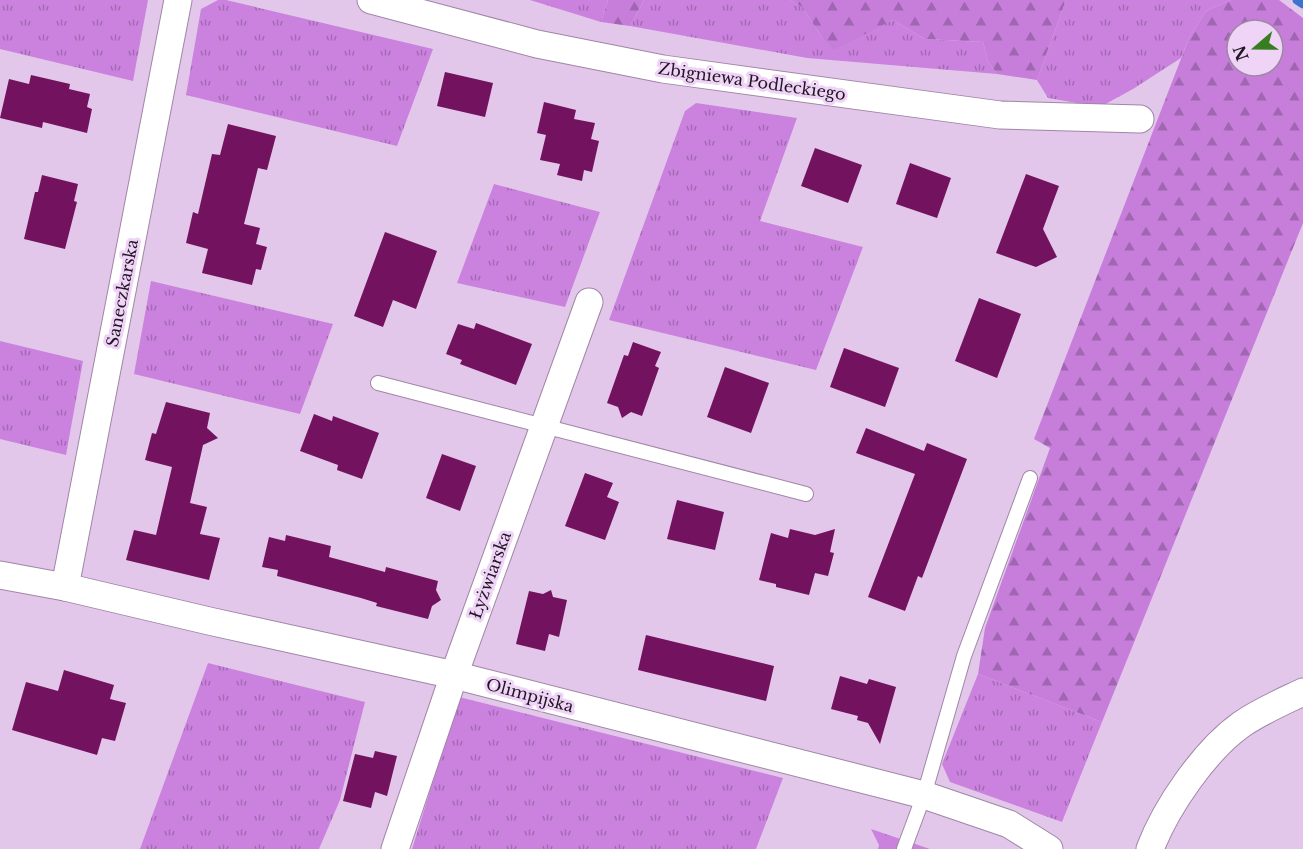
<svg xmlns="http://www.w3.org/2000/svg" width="1303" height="849" font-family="'Libre Baskerville',serif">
  <defs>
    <pattern id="grass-tufts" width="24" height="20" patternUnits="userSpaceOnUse" patternTransform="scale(1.5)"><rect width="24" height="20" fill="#cb82de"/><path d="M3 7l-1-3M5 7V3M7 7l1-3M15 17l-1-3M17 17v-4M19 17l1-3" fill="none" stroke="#a469b4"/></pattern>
    <pattern id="forest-firs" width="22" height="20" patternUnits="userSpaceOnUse" patternTransform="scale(1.5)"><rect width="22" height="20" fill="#c77edb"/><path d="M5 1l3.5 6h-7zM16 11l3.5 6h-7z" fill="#a166b1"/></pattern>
  </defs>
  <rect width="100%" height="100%" fill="#e3c7ea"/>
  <g fill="url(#grass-tufts)">
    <polygon points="0,0 148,0 133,81 0,49"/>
    <polygon points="218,0 226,0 433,49 397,146 186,95 201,9"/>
    <polygon points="530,0 608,0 601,22"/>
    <polygon points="644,0 790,0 802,7 822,37 868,31 893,20 925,39 983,42 988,61 997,74 807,58 630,26"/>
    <polygon points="1066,0 1231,0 1206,11 1189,38 1181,58 1133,89 1100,107 1048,98 1037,80"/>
    <polygon points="696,103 797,118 760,221 863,247 816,370 609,320 685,111"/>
    <polygon points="494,184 600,212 565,307 457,283"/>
    <polygon points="151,281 333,324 300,414 134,374"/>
    <polygon points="0,341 83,361 66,455 0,439"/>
    <polygon points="208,663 365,702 340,800 319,849 140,849"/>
    <polygon points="978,674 1102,722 1062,822 950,782 942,764"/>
    <polygon points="459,697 783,778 756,849 412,849"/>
    <polygon points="871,829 930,849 878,849 879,845"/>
  </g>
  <g fill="url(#forest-firs)" fill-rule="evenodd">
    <polygon points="608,0 644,0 630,26 601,22"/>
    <polygon points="790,0 1066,0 1037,80 997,74 988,61 983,42 925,39 893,20 834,50 822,37 802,7"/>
    <path d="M1231,0H1279L1303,18V223L1102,722L978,674L985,628L1050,448L1034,439L1189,38L1206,11ZM1237,30H1273V66H1237Z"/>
  </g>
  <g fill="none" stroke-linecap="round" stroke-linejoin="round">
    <polyline stroke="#3a74ce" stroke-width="9" points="1297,0 1303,4"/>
  </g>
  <g fill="#73125e">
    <polygon points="445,72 493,83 485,117 437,106"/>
    <polygon points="31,75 70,84 69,89 90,94 87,107 92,109 87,133 43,122 42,128 0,118 9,79 29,84"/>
    <polygon points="544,102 576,110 574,119 595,123 591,139 599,141 592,172 584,170 582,181 557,175 560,164 540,160 546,135 537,133"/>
    <polygon points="228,124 276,136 267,170 258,168 244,224 260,228 256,244 267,247 261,270 256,269 252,285 202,273 208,249 186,243 193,212 198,214 212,154 220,155"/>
    <polygon points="815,148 862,165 848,203 801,186"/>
    <polygon points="910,163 951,178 937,218 896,204"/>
    <polygon points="1026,174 1059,186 1043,229 1057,257 1036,267 996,253"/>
    <polygon points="42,175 78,184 74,201 77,202 65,249 24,239 35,192 38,192"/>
    <polygon points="385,232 437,251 416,309 393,300 383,327 354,316"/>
    <polygon points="979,298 1021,314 997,378 955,361"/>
    <polygon points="476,323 532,344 516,385 460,364 462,360 446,354 458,324 474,329"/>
    <polygon points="633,342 661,352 655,366 659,368 642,416 631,412 622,418 618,407 607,403 624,355 628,356"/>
    <polygon points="844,348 899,368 885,407 830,387"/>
    <polygon points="725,367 769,383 751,433 707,417"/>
    <polygon points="166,402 210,413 207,428 218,438 203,445 190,503 207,507 200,534 220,538 209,580 126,560 134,530 156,535 172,467 145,460 152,433 156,434"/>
    <polygon points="314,414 332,421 333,416 379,433 362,479 337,470 338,465 300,451"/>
    <polygon points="866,428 924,451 927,443 967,459 922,578 918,576 905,611 868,597 915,474 856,453"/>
    <polygon points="442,454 476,466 460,511 426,498"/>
    <polygon points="585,473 613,483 607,497 619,502 605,540 565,526"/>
    <polygon points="677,500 724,512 715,550 667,539"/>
    <polygon points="790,529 815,535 835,529 830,552 834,553 828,576 815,573 809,595 776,587 776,584 759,580 771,533 788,538"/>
    <polygon points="286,535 331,546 329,557 385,572 386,567 438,581 436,590 441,600 432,606 428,619 376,606 377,603 361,598 277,576 278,570 262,567 269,537 285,541"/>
    <polygon points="551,590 553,597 567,600 559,637 549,634 545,651 516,644 529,591 543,594"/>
    <polygon points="646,635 774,666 766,701 638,670"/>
    <polygon points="64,670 114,685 110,699 126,703 115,741 102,738 97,755 12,730 26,682 58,691"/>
    <polygon points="840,676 867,684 869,679 896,687 880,744 868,723 857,720 858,716 831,709"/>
    <polygon points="375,751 397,756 387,796 375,792 371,808 343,801 355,754 373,758"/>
  </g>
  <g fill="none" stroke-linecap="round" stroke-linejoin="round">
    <g stroke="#9f86a6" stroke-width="16">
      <g id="service">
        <polyline points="378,383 806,494"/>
        <polyline points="904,849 924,795 964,656 1030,478"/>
      </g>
    </g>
    <g stroke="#9f86a6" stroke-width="29">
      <g id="minor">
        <polyline points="371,0 537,44 663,69 1000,115 1140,119"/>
        <polyline points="0,575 65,587 209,621 454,675 924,795 1009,824 1049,849"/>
        <polyline points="65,587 178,0"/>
        <polyline points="395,849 454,675 589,302"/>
        <path d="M1150,849C1166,807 1205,750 1242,724C1261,711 1282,702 1303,692"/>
      </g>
    </g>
    <use href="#service" stroke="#fff" stroke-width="14"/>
    <use href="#minor" stroke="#fff" stroke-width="27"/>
  </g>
  <g text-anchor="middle" stroke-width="6" stroke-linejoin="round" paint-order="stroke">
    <g font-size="16" fill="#201622" stroke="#f0d4f7">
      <text transform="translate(752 81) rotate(8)" y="6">Zbigniewa Podleckiego</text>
      <text transform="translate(122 293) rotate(-79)" y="6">Saneczkarska</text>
      <text transform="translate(490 575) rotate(-70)" y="6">Łyżwiarska</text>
      <text transform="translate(530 695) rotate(15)" y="6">Olimpijska</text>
    </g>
  </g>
  <g transform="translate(1255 48) rotate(250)"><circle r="28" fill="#f0d4f7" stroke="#9d88a2" stroke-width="1.5"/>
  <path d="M0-4.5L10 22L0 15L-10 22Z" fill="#387d21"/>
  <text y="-9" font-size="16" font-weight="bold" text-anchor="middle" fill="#201622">N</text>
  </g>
</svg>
